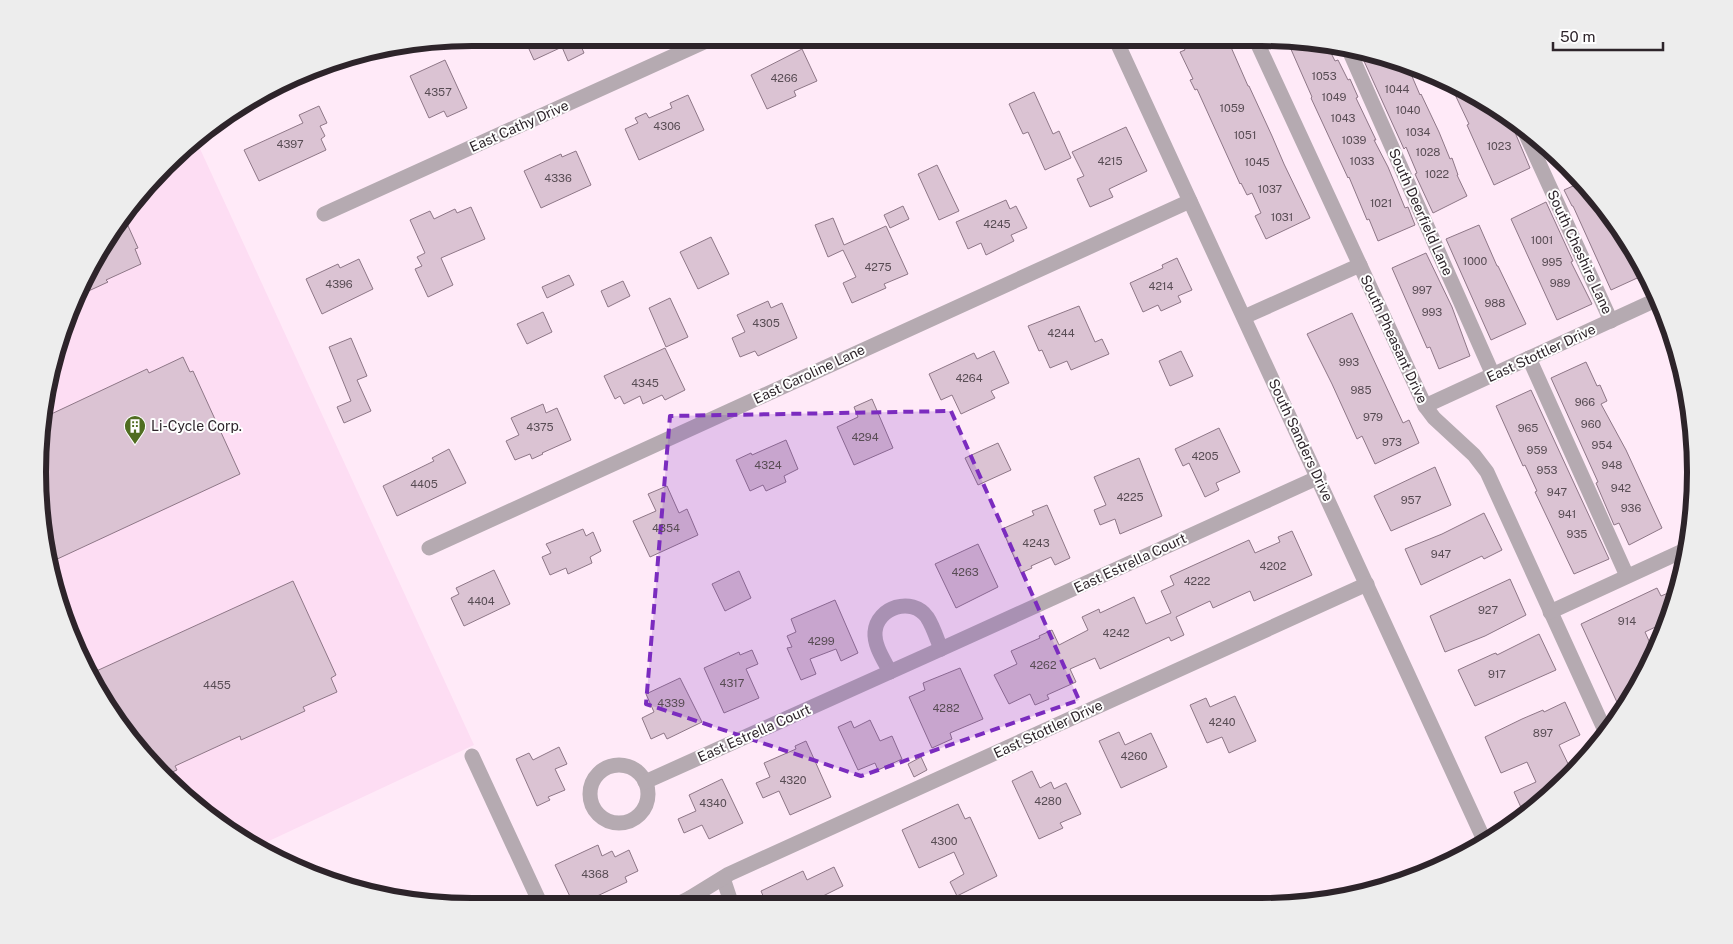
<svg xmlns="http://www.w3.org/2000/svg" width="1733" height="944" font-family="'Public Sans',sans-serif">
  <rect width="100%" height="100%" fill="#ffeaf8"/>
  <polygon fill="#fdddf3" points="196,140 474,745 254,848 146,759 71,639 38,501 52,360 111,231"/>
  <g fill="#dbc3d3" stroke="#8e7787">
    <polygon points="524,38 581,38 578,39 584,53 568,61 562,47 534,60"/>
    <polygon points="1180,38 1227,38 1248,86 1249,86 1272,136 1284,164 1310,218 1266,239 1255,216 1261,213 1252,193 1247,195 1241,183 1240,184 1197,89 1195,90 1190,80 1193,79 1180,52 1185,50"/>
    <polygon points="1286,38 1327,45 1335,61 1338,60 1348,80 1350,79 1358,97 1356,98 1376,140 1374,140 1388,167 1405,208 1408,207 1415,225 1378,241 1369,219 1367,220 1349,177 1348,178 1311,98 1312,97"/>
    <polygon points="802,49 817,81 794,91 796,96 767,109 751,75"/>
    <polygon points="1359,50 1374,52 1408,67 1420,95 1421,94 1439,132 1450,159 1452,158 1458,175 1457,175 1467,196 1433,213 1415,174 1417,173 1406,147 1404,149"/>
    <polygon points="445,60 467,108 447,117 444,111 429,118 410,76"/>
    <polygon points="1450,84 1478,96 1505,115 1512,131 1514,130 1530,168 1494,185 1484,163 1467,125 1469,124"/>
    <polygon points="1034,92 1053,134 1059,131 1071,158 1045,170 1028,132 1023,134 1009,104"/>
    <polygon points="688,95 704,130 639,160 625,129 638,123 635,118 646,113 649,118 672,108 670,103"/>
    <polygon points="319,106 327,123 320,126 325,136 321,139 326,150 259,181 244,150 303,123 299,115"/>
    <polygon points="1126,127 1147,171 1109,189 1113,197 1090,207 1077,179 1084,176 1072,152"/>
    <polygon points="1538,139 1547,145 1553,151 1545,155"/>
    <polygon points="576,151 591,185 541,208 524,171 561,154 562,157"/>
    <polygon points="937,165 959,211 939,220 918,174"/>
    <polygon points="1582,182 1606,207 1646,274 1611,290 1573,206 1572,206 1564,190"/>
    <polygon points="1006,200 1010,209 1016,206 1027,228 1011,235 1014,241 986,255 981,243 968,249 956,222"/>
    <polygon points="1546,202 1573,261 1571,262 1592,304 1557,320 1511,219"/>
    <polygon points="903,206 909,219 890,228 884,215"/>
    <polygon points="471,207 485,239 441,258 453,285 428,297 415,269 422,266 417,257 425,253 410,220 430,211 434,219 455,209 457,213"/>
    <polygon points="124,217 138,248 135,249 141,264 106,280 108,282 82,294 111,231"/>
    <polygon points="833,218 844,245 886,226 908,274 884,284 886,288 852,303 843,283 856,277 843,250 828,257 815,225"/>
    <polygon points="1479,225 1497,266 1498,266 1526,324 1491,340 1446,239"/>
    <polygon points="711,237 729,274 698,289 680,252"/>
    <polygon points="1426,253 1452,307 1470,356 1439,369 1430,347 1427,348 1392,268"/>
    <polygon points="1177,258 1192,290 1178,296 1181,302 1161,311 1158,305 1143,312 1130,283 1163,268 1162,265"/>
    <polygon points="359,259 373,289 322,314 306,279 338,264 340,268"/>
    <polygon points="569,275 574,285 547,298 542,287"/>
    <polygon points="623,281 630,296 608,307 601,291"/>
    <polygon points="670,298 688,337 666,347 649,308"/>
    <polygon points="768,301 771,308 782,303 797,338 758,356 755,351 740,357 732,338 745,332 737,315"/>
    <polygon points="1079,306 1095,342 1102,339 1109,354 1071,370 1067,361 1050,368 1042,350 1039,351 1028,326"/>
    <polygon points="543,312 552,332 527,344 517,324"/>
    <polygon points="1352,313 1403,423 1409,420 1419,443 1375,464 1362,436 1357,439 1332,384 1307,334"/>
    <polygon points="351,338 367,376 357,380 371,411 344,423 337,407 351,401 329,347"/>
    <polygon points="665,348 685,390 665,400 662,395 643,404 640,396 624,404 620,396 615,399 604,376"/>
    <polygon points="994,351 1009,383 991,391 995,398 961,414 952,395 941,400 929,374 974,353 977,359"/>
    <polygon points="1181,351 1193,376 1170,386 1159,361"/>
    <polygon points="183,357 190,372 193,371 240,474 53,561 38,501 47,416 147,369 149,373"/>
    <polygon points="1586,362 1597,386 1600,385 1607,401 1601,404 1626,450 1662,528 1629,545 1619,523 1614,525 1596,483 1598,482 1551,378"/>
    <polygon points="1531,390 1609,559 1574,574 1535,492 1537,491 1525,465 1523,466 1496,406"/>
    <polygon points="872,399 893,448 854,465 837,427 858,417 854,407"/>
    <polygon points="543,404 546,413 557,408 571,440 542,453 543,454 532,459 530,454 515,460 506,441 519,435 511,418"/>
    <polygon points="1219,428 1240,472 1216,483 1219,490 1205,497 1189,463 1183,466 1175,449"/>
    <polygon points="786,440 798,469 784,476 786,482 766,491 763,485 750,491 736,460 751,453 752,455"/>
    <polygon points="998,443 1011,470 978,485 965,458"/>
    <polygon points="449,449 466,483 397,516 383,486 434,461 432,458"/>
    <polygon points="1139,458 1162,516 1120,534 1115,519 1100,525 1094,510 1106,505 1094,477"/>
    <polygon points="1435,467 1451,505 1391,531 1374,496"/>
    <polygon points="667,486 679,513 687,509 698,535 650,557 633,521 656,511 648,494"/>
    <polygon points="1047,505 1070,558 1055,565 1051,557 1031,566 1032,568 1021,573 1002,529 1034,515 1032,511"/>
    <polygon points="1484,513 1502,550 1484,559 1482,556 1421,585 1405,549 1442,534"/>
    <polygon points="583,529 586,536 593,532 601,551 590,557 592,563 568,574 566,568 550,575 542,557 551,553 546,544"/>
    <polygon points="1292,531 1312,575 1254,601 1250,591 1213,608 1210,601 1176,617 1184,635 1171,641 1169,637 1100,669 1095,658 1070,669 1076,682 1047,695 1049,699 1035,705 1030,694 1009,704 994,675 1017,664 1011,651 1040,638 1039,636 1052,630 1059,645 1088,630 1082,617 1099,609 1100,613 1134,597 1146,624 1171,613 1161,591 1174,585 1170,576 1249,540 1255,553 1280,542 1278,537"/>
    <polygon points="978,544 998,587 956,608 935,564"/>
    <polygon points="494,570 510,604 464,626 451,598 459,594 456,588"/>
    <polygon points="739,571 751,598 725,611 712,584"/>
    <polygon points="1510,579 1526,615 1485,636 1445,652 1430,616"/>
    <polygon points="293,581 336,675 331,678 337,692 303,707 305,711 241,740 240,736 175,766 177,770 165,775 146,759 92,673"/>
    <polygon points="1657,588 1661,596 1668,593 1674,607 1673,611 1668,621 1645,632 1654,652 1637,689 1621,711 1581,624"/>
    <polygon points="835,600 858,653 841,661 836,649 810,659 816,674 801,680 787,648 792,647 787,636 796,632 791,619"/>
    <polygon points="1539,634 1556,670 1475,706 1458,670 1493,654 1496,653 1497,655"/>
    <polygon points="752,650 758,664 746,669 759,698 724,713 704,668 739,652 740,655"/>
    <polygon points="960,668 983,719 950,733 952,739 932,748 909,697 925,690 923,683"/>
    <polygon points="680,678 702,722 667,739 664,733 651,739 642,718 654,712 646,694"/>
    <polygon points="1235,696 1256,741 1229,753 1222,737 1207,743 1190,705 1206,698 1210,707"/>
    <polygon points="1565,702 1580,735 1559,745 1572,772 1524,814 1514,792 1536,782 1527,762 1501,773 1485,737 1522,719 1543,710 1544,712"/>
    <polygon points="870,720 880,741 892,736 902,759 878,770 875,763 858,770 838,727 851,721 854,728"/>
    <polygon points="1119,732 1125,745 1151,733 1167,767 1121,788 1099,741"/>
    <polygon points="806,741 831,797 790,815 779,791 763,798 756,783 770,777 764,763 796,749 795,746"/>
    <polygon points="559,747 567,764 555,769 565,790 548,797 550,800 537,806 516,759 529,753 533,760"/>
    <polygon points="921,757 927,770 914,777 908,764"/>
    <polygon points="1032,771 1040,788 1051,782 1054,789 1066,783 1081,814 1060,823 1063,828 1039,839 1012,781"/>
    <polygon points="722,779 743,823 709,839 702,825 684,833 678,819 696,811 689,795"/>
    <polygon points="958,804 965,819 970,817 997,876 957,896 950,882 964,874 954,852 919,868 902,830"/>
    <polygon points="598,845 602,856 612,851 615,857 629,850 638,871 625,877 627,882 578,905 574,905 555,865"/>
    <polygon points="834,867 843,886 821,897 825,904 767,905 761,891 803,871 807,880"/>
  </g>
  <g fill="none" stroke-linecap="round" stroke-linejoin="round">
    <g stroke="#b5aab1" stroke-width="15">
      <polyline points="1115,38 1485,842"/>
      <polyline points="1255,38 1425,406 1434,418 1474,455 1487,472 1606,733"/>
      <polyline points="1348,48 1493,375"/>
      <polyline points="1523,128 1611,321"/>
      <polyline points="324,214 713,38"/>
      <polyline points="1244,317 1360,265"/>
      <polyline points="1529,358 1627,576"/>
      <polyline points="1425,406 1658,299"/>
      <polyline points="429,548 1190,201"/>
      <polyline points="1550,612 1687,549"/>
      <path d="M890,672C884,660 874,646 875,632C877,607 912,596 927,617C933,626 937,639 941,649"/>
      <polyline points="472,756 541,905"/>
      <circle cx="619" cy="794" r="29"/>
      <polyline points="645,782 941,649 1319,477"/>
      <polyline points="723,878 731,902 727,905"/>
      <polyline points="676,905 690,898"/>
      <polyline points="693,905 690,898 729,874 1367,584"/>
    </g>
  </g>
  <path fill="#7b2cbf" fill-opacity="0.2" stroke="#7b2cbf" stroke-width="4" stroke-dasharray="10 6" stroke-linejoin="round" d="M951,411L1079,700L861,776L646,704L670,416Z"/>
  <defs>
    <g id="building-pin" transform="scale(1.125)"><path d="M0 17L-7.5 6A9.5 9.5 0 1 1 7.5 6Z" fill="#506d21" stroke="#fefefe"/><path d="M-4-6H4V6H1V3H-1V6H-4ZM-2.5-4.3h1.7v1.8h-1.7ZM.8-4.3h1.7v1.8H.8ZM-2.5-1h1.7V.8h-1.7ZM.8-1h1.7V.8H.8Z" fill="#fff"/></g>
  </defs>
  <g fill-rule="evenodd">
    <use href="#building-pin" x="135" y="426"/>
  </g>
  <g text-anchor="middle" stroke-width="4" stroke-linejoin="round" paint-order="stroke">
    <g font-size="11" fill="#584c54">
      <text x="1324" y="80">1053</text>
      <text x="784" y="82">4266</text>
      <text x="1397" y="93">1044</text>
      <text x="438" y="96">4357</text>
      <text x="1334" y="101">1049</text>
      <text x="1232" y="112">1059</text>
      <text x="1408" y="114">1040</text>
      <text x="1343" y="122">1043</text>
      <text x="667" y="130">4306</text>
      <text x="1418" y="136">1034</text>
      <text x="1245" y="139">1051</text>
      <text x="1354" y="144">1039</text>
      <text x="290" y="148">4397</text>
      <text x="1499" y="150">1023</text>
      <text x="1428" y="156">1028</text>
      <text x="1110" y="165">4215</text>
      <text x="1362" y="165">1033</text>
      <text x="1257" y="166">1045</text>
      <text x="1437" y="178">1022</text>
      <text x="558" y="182">4336</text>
      <text x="1270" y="193">1037</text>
      <text x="1381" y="207">1021</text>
      <text x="1282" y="221">1031</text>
      <text x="997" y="228">4245</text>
      <text x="1542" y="244">1001</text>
      <text x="1475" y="265">1000</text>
      <text x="1552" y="266">995</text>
      <text x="878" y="271">4275</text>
      <text x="1560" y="287">989</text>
      <text x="339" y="288">4396</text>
      <text x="1161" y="290">4214</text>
      <text x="1422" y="294">997</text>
      <text x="1495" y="307">988</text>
      <text x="1432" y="316">993</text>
      <text x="766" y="327">4305</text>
      <text x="1061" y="337">4244</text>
      <text x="1349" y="366">993</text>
      <text x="969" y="382">4264</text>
      <text x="645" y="387">4345</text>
      <text x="1361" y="394">985</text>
      <text x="1585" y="406">966</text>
      <text x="1373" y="421">979</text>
      <text x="1591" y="428">960</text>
      <text x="540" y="431">4375</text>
      <text x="1528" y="432">965</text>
      <text x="865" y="441">4294</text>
      <text x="1392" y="446">973</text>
      <text x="1602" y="449">954</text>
      <text x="1537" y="454">959</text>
      <text x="1205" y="460">4205</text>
      <text x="768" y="469">4324</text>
      <text x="1612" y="469">948</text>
      <text x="1547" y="474">953</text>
      <text x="424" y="488">4405</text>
      <text x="1621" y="492">942</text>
      <text x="1557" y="496">947</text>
      <text x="1130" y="501">4225</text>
      <text x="1411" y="504">957</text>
      <text x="1631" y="512">936</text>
      <text x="1567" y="518">941</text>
      <text x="666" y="532">4354</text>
      <text x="1577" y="538">935</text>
      <text x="1036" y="547">4243</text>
      <text x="1441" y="558">947</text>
      <text x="1273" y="570">4202</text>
      <text x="965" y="576">4263</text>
      <text x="1197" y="585">4222</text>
      <text x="481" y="605">4404</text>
      <text x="1488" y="614">927</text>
      <text x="1627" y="625">914</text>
      <text x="1116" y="637">4242</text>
      <text x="821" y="645">4299</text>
      <text x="1043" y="669">4262</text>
      <text x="1497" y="678">917</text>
      <text x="732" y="687">4317</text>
      <text x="217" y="689">4455</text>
      <text x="671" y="707">4339</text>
      <text x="946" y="712">4282</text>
      <text x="1222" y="726">4240</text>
      <text x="1543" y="737">897</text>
      <text x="1134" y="760">4260</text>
      <text x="793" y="784">4320</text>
      <text x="1048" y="805">4280</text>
      <text x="713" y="807">4340</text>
      <text x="944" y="845">4300</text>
      <text x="595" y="878">4368</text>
    </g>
    <g font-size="14" fill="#2d242a" stroke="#fefefe">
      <text transform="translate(519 126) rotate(-24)" y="5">East Cathy Drive</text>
      <text transform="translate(1421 212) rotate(66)" y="5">South Deerfield Lane</text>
      <text transform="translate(1580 252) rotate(65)" y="5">South Cheshire Lane</text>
      <text transform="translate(1394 339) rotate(65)" y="5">South Pheasant Drive</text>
      <text transform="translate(1541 353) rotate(-25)" y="5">East Stottler Drive</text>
      <text transform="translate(809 374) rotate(-25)" y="5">East Caroline Lane</text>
      <text transform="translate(1301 440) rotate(65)" y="5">South Sanders Drive</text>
      <text transform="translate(1130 563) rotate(-25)" y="5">East Estrella Court</text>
      <text transform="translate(1048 729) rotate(-25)" y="5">East Stottler Drive</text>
      <text transform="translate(754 733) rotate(-24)" y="5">East Estrella Court</text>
    </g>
    <g font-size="14" fill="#2d242a" stroke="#fefefe" text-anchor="start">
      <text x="151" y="431">Li-Cycle Corp.</text>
    </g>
  </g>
  <path d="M0 0H1733V944H0ZM472 46H1261A426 426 0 0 1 1687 472V472A426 426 0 0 1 1261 898H472A426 426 0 0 1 46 472V472A426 426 0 0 1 472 46Z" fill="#ededed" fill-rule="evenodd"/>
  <path fill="none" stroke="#2d242a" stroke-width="6" d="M472 46H1261A426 426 0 0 1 1687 472V472A426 426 0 0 1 1261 898H472A426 426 0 0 1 46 472V472A426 426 0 0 1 472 46Z"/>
  <path d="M1553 42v8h110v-8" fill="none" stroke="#2d242a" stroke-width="2.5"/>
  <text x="1560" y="42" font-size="15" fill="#2d242a" stroke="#fefefe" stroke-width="4" paint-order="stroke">50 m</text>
</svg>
